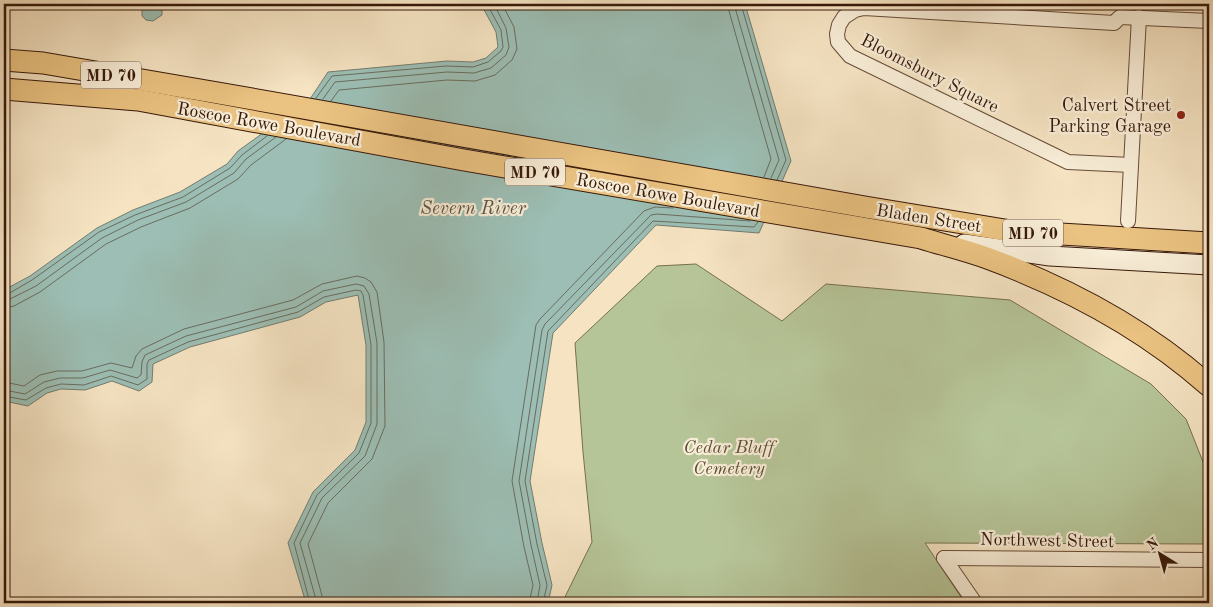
<svg xmlns="http://www.w3.org/2000/svg" width="1213" height="607" font-family="'Old Standard TT',serif">
  <rect width="100%" height="100%" fill="#f5e3c2"/>
  <filter id="stains"><feTurbulence type="fractalNoise" baseFrequency=".004" numOctaves="4"/><feColorMatrix values="0 0 0 0 .2 0 0 0 0 .09 0 0 0 0 .02 0 0 0 .5 -.17"/></filter>
  <radialGradient id="worn" r=".72"><stop offset=".6" stop-color="#630" stop-opacity="0"/><stop offset="1" stop-color="#630" stop-opacity=".3"/></radialGradient>
  <polygon fill="#b6c598" stroke="#766f50" points="696,264 782,321 826,284 1010,300 1151,384 1186,419 1209,477 1209,544 925,543 965,603 562,603 592,542 583,452 575,343 657,266"/>
  <g fill="#9cbeb4" stroke="#747c70">
    <polygon points="146,4 160,6 162,8 162,15 153,21 146,20 142,16 142,9"/>
    <polygon points="481,4 745,4 791,161 759,233 656,225 553,333 530,481 542,543 552,585 548,603 306,603 288,543 313,492 355,450 366,422 366,345 358,295 326,302 300,317 190,347 153,364 152,382 139,391 112,381 85,390 61,389 47,393 28,406 4,401 4,290 30,276 97,228 133,210 180,192 227,164 238,151 310,99 328,72 447,61 473,62 486,58 498,47 496,32"/>
  </g>
  <g fill="none" stroke-linecap="round" stroke-linejoin="round">
    <g stroke="#6a6c5e" stroke-width="1">
      <polyline points="727,4 771,159 764,177"/>
      <polyline points="734,4 779,160 771,178"/>
      <polyline points="741,4 786,160 777,180"/>
      <polyline points="316,98 332,76 446,66 473,67 488,62 501,51 503,47 501,30 487,4"/>
      <polyline points="323,99 335,82 447,72 474,73 491,68 506,55 509,47 506,28 494,4"/>
      <polyline points="331,101 339,90 447,80 475,81 495,75 512,60 517,49 514,27 502,4"/>
      <polyline points="4,294 8,294 32,280 99,232 135,215 183,197 230,168 242,155 267,136"/>
      <polyline points="4,301 10,299 36,286 102,238 138,220 186,202 234,173 246,159 276,137"/>
      <polyline points="4,308 14,306 40,292 106,244 141,227 190,208 238,179 251,165 286,139"/>
      <polyline points="4,382 24,386 40,375 57,371 82,371 111,363 132,368 136,356 142,349 184,329 293,300 322,284 357,276 365,278 371,282 377,292 384,342 385,426 372,459 328,503 308,544 324,603"/>
      <polyline points="4,390 25,394 44,382 60,378 83,378 110,370 137,378 141,375 142,362 145,355 186,336 296,307 323,291 356,284 364,286 369,294 377,343 377,424 365,456 322,498 300,543 317,603"/>
      <polyline points="4,396 26,400 46,388 61,384 84,385 111,376 138,385 147,379 147,364 149,360 188,342 298,312 324,297 356,290 361,291 363,295 371,345 371,423 359,453 317,495 294,543 310,603"/>
      <polyline points="529,603 533,585 524,547 512,481 536,325 540,319 644,211 655,207 673,208"/>
      <polyline points="537,603 540,585 531,545 519,481 542,330 545,324 651,215 657,214 750,221"/>
      <polyline points="543,603 547,585 537,544 525,481 548,331 653,221 754,227 758,222"/>
    </g>
    <g stroke="#664c37" stroke-width="16">
      <g id="minor">
        <polyline points="1131,165 1068,162 850,56 838,42 837,34 839,25 844,17 855,10 864,8 1114,23 1120,17 1209,21"/>
        <polyline points="1128,221 1139,17"/>
        <polyline points="944,558 1209,560"/>
        <polyline points="944,558 975,603"/>
      </g>
    </g>
    <g stroke="#371909" stroke-width="21">
      <polyline id="secondary" points="964,244 1050,256 1209,265"/>
    </g>
    <g stroke="#371909" stroke-width="23">
      <g id="primary">
        <polyline points="4,60 43,63 218,93 865,207 1011,231 1209,243"/>
        <path d="M4,89L138,100L464,160L921,238C943,245 965,250 987,258C1068,288 1144,328 1209,386"/>
      </g>
    </g>
    <use href="#minor" stroke="#f8edd7" stroke-width="14"/>
    <use href="#secondary" stroke="#f8edd7" stroke-width="19"/>
    <use href="#primary" stroke="#eac281" stroke-width="21"/>
  </g>
  <circle fill="#8f2418" stroke="#f8edd7" stroke-width="2" cx="1181" cy="115" r="5"/>
  <g text-anchor="middle" stroke-width="4.5" stroke-linejoin="round" paint-order="stroke">
    <g fill="#f8edd7" stroke="#715947" stroke-width="1">
      <rect x="81" y="61.5" width="60" height="27" rx="4"/>
      <rect x="505" y="158.5" width="60" height="27" rx="4"/>
      <rect x="1003" y="219.5" width="60" height="27" rx="4"/>
    </g>
    <g font-size="16" font-weight="bold" fill="#371909">
      <text x="111" y="81">MD 70</text>
      <text x="535" y="178">MD 70</text>
      <text x="1033" y="239">MD 70</text>
    </g>
    <g font-size="18" fill="#371909" stroke="#f8edd7">
      <text transform="translate(930 73) rotate(27)" y="6">Bloomsbury Square</text>
      <text transform="translate(269 124) rotate(10)" y="6">Roscoe Rowe Boulevard</text>
      <text transform="translate(668 195) rotate(10)" y="6">Roscoe Rowe Boulevard</text>
      <text transform="translate(929 218) rotate(9)" y="6">Bladen Street</text>
      <text transform="translate(1047 540) rotate(1)" y="6">Northwest Street</text>
    </g>
    <g font-size="18" fill="#371909" stroke="#f8edd7" text-anchor="end">
      <text x="1171" y="111">Calvert Street<tspan x="1171" dy="21">Parking Garage</tspan></text>
    </g>
    <g font-size="18" font-style="italic" fill="#5d4d34" stroke="#f8edd7">
      <text x="729" y="453">Cedar Bluff<tspan x="729" dy="21">Cemetery</tspan></text>
    </g>
    <g font-size="19" font-style="italic" fill="#5a5345" stroke="#f8edd7">
      <text x="473" y="214">Severn River</text>
    </g>
  </g>
  <rect width="1213" height="607" fill="none" stroke="#f5e3c2" stroke-width="20"/>
  <rect x="5" y="5" width="1203" height="597" fill="none" stroke="#371909" stroke-width="2.5"/>
  <rect x="10" y="10" width="1193" height="587" fill="none" stroke="#371909"/>
  <g transform="translate(1160 554) rotate(323)" stroke="#f8edd7" stroke-width="4" paint-order="stroke">
  <path d="M0-4L9 19L0 12L-9 19Z" fill="#371909"/>
  <text y="-8" font-size="14" font-weight="bold" text-anchor="middle" fill="#371909">N</text>
  </g>
  <rect width="100%" height="100%" filter="url(#stains)"/>
  <rect width="100%" height="100%" fill="url(#worn)"/>
</svg>
